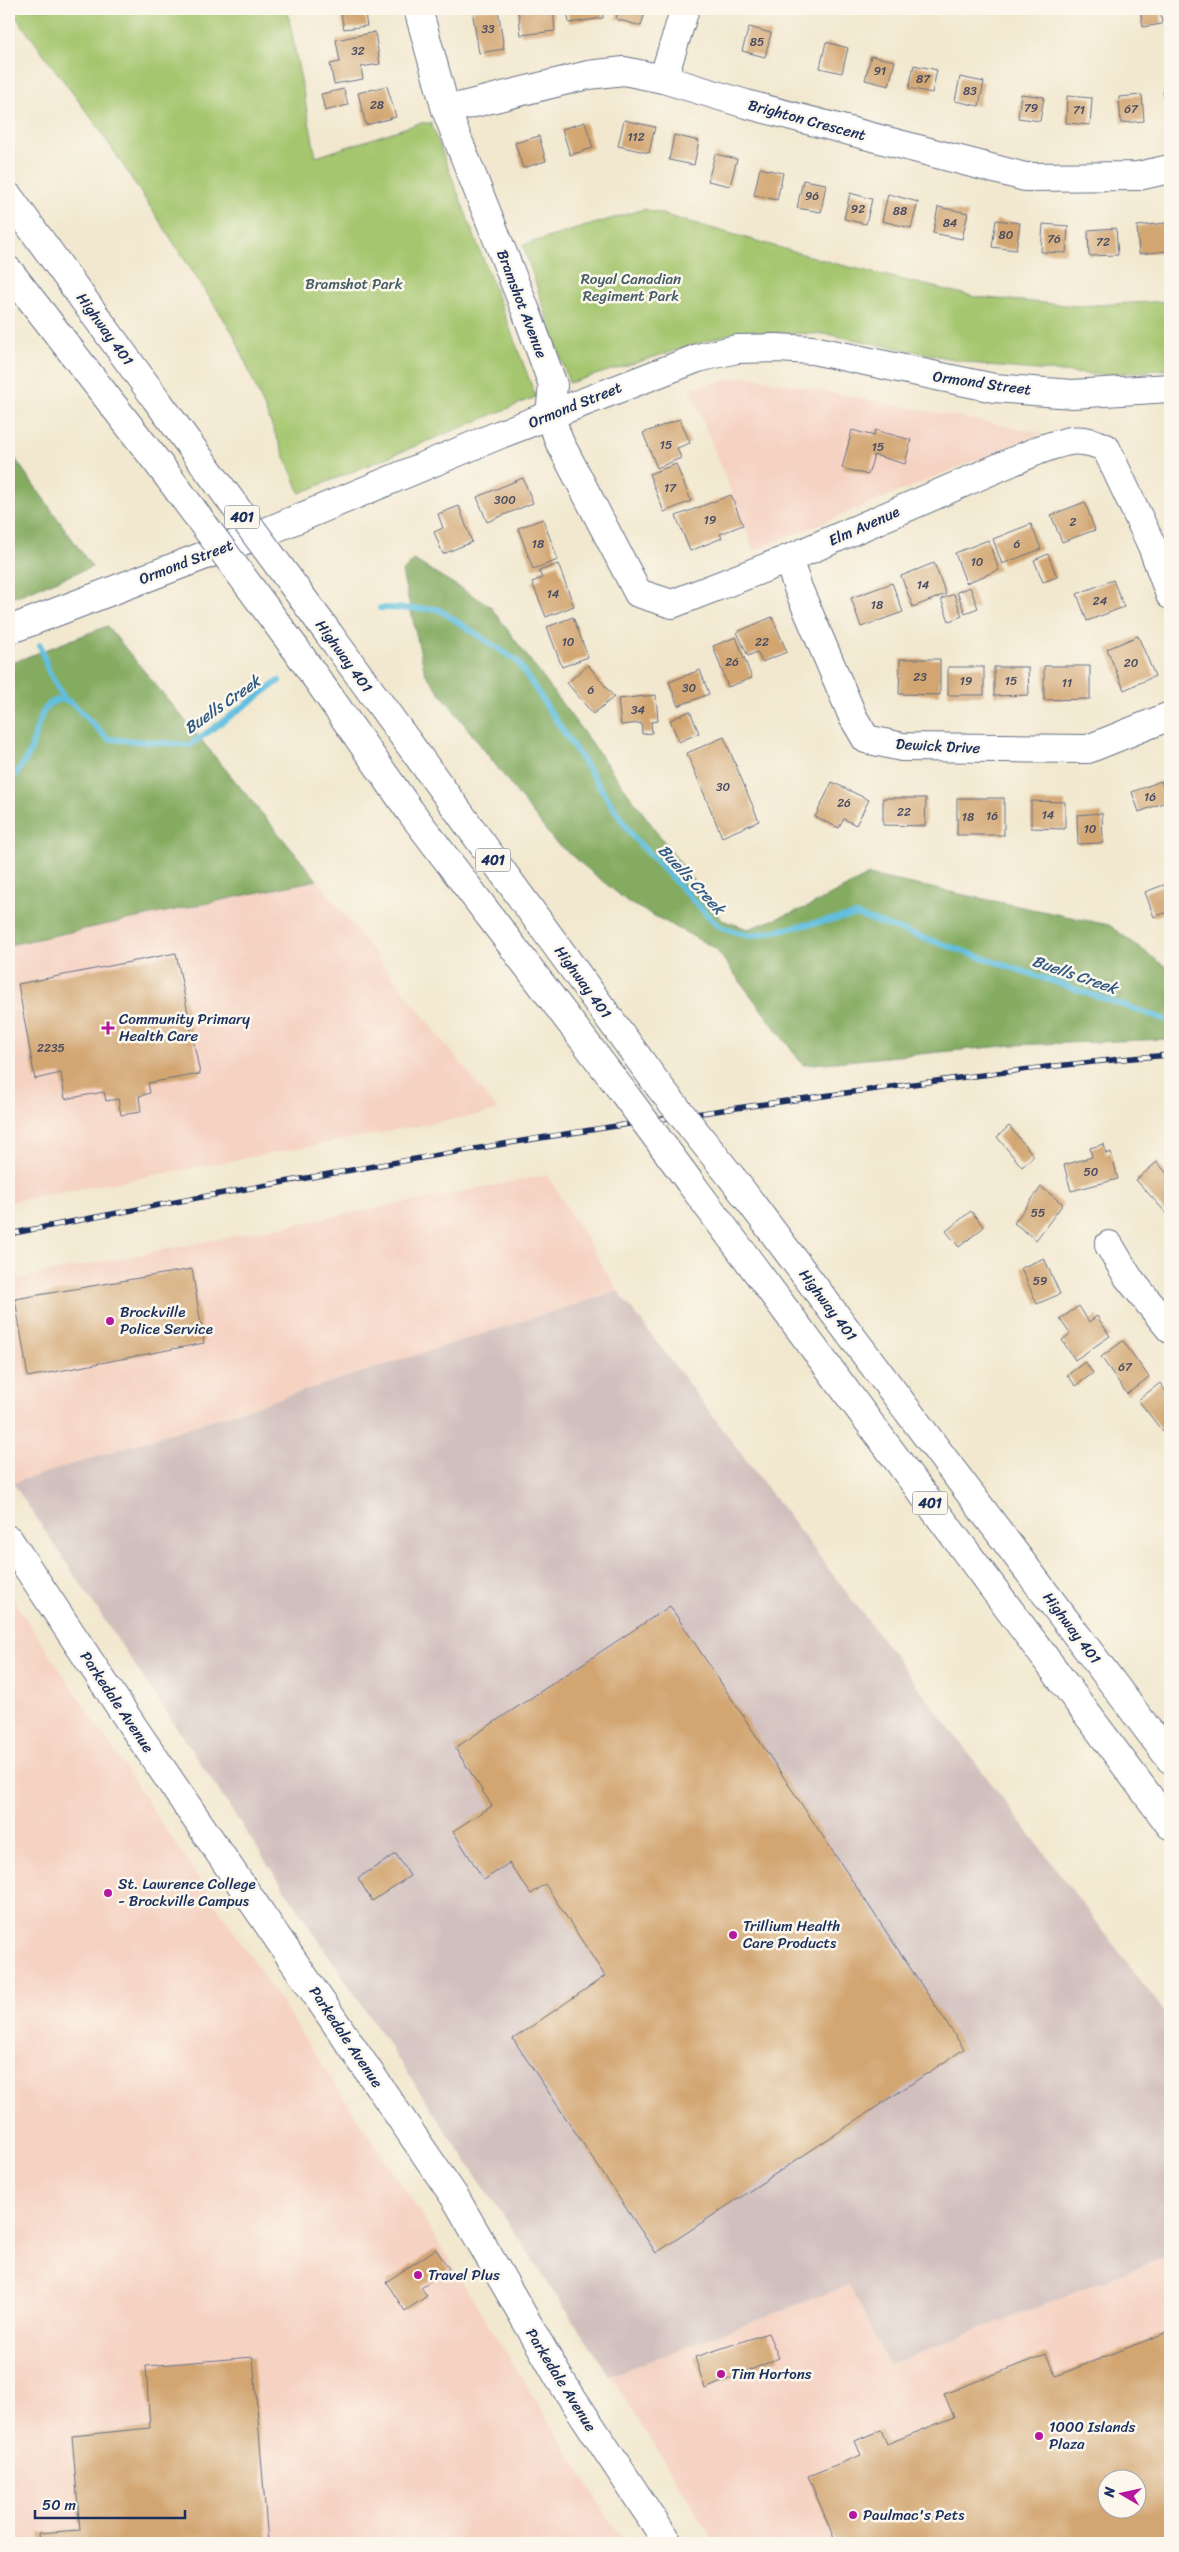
<svg xmlns="http://www.w3.org/2000/svg" width="1179" height="2552" font-family="Sriracha,sans-serif">
  <rect width="100%" height="100%" fill="#fbf7ec"/>
  <filter id="ink" filterUnits="userSpaceOnUse"><feTurbulence type="fractalNoise" baseFrequency=".02" numOctaves="2"/><feDisplacementMap in="SourceGraphic" scale="10" xChannelSelector="R" yChannelSelector="G"/><feConvolveMatrix kernelMatrix="1 2 1 2 8 2 1 2 1" color-interpolation-filters="sRGB"/></filter>
  <filter id="wash" filterUnits="userSpaceOnUse"><feTurbulence type="fractalNoise" baseFrequency=".0096" numOctaves="4" result="noise"/><feDisplacementMap in="SourceGraphic" scale="20" xChannelSelector="R" yChannelSelector="G"/><feGaussianBlur stdDeviation="1.12" result="paint"/><feColorMatrix in="noise" values="0 0 0 0 0 0 0 0 0 0 0 0 0 0 0 0 0 1.4 0 .05"/><feComposite in="paint" operator="in"/></filter>
  <g filter="url(#wash)">
    <rect width="100%" height="100%" fill="#f2e8cf"/>
    <g fill="#f5d2c2" fill-rule="evenodd">
      <polygon points="745,376 1042,433 754,551 690,388"/>
      <polygon points="317,880 498,1111 9,1202 9,945"/>
      <polygon points="547,1175 618,1291 13,1483 9,1475 9,1280"/>
      <polygon points="9,1593 408,2194 624,2543 9,2543"/>
      <path d="M1170,2255V2543H715L611,2376L849,2285L889,2365ZM1106,2480H1136V2510H1106Z"/>
    </g>
    <polygon fill="#d1bfbd" points="618,1291 1170,2019 1170,2255 889,2365 849,2285 610,2376 13,1483"/>
    <g fill="#a5c66e" stroke="#607a66">
      <polygon points="10,9 287,9 316,157 420,123 431,123 536,397 300,493 234,335 98,127"/>
      <polygon points="644,209 841,265 976,297 1077,306 1170,301 1170,369 1101,375 988,366 827,334 736,332 569,383 523,245"/>
    </g>
    <g fill="#84ab61" stroke="#506d60">
      <polygon points="9,450 92,567 9,599"/>
      <polygon points="414,560 490,606 722,920 748,929 810,906 869,875 1109,925 1170,970 1170,1039 1014,1045 803,1065 715,948 628,902 554,841 425,673 402,572"/>
      <polygon points="107,626 317,880 9,945 9,664"/>
    </g>
    <g fill="none" stroke-linecap="round" stroke-linejoin="round">
      <g stroke="#60bfdf" stroke-width="6">
        <polyline points="9,598 10,600"/>
        <polyline points="380,608 438,609 517,661 633,837 718,926 749,936 856,915 1170,1021"/>
        <polyline points="40,645 48,670 65,700"/>
        <path d="M9,785C15,774 25,763 30,752C37,734 40,689 71,702L108,739L190,745L279,681"/>
      </g>
    </g>
    <g id="blocks">
      <g fill="#d2a571" fill-rule="evenodd">
        <polygon points="340,9 371,9 372,14 365,15 367,26 344,29"/>
        <polygon points="498,9 504,49 479,53 472,10"/>
        <polygon points="518,9 553,9 555,31 521,35"/>
        <polygon points="567,9 602,9 603,18 569,23"/>
        <polygon points="618,9 646,9 641,26 616,19"/>
        <polygon points="1140,9 1160,9 1162,24 1143,27"/>
        <polygon points="749,27 771,33 765,57 742,51"/>
        <polygon points="375,32 380,64 361,67 363,79 334,84 330,64 340,62 336,40"/>
        <polygon points="826,42 848,48 842,73 820,68"/>
        <polygon points="871,56 895,61 889,86 865,80"/>
        <polygon points="914,65 937,70 932,93 909,88"/>
        <polygon points="960,77 984,82 979,106 955,101"/>
        <polygon points="387,86 396,117 366,125 358,93"/>
        <polygon points="344,89 348,105 325,111 321,94"/>
        <polygon points="1170,90 1170,118 1169,118 1163,92"/>
        <polygon points="1021,94 1044,97 1040,121 1018,118"/>
        <polygon points="1142,95 1144,121 1121,123 1119,97"/>
        <polygon points="1067,96 1092,98 1090,125 1066,123"/>
        <polygon points="624,120 655,127 649,153 618,146"/>
        <polygon points="585,122 593,148 570,155 562,129"/>
        <polygon points="674,135 699,141 694,165 669,160"/>
        <polygon points="539,136 546,161 523,168 515,143"/>
        <polygon points="715,154 737,159 730,186 708,181"/>
        <polygon points="760,168 783,173 777,200 754,195"/>
        <polygon points="803,180 826,184 821,212 797,208"/>
        <polygon points="850,193 872,199 866,224 844,219"/>
        <polygon points="888,194 918,202 911,228 882,221"/>
        <polygon points="938,207 968,213 962,239 933,233"/>
        <polygon points="996,220 1020,223 1016,250 992,247"/>
        <polygon points="1166,223 1169,251 1139,254 1137,226"/>
        <polygon points="1043,224 1068,226 1066,253 1041,252"/>
        <polygon points="1116,228 1118,255 1089,256 1088,230"/>
        <polygon points="680,419 690,443 677,448 681,458 657,468 643,433"/>
        <polygon points="852,430 874,436 875,430 911,440 905,464 874,455 868,475 842,468"/>
        <polygon points="676,464 691,501 664,512 649,474"/>
        <polygon points="523,478 533,503 487,522 477,497"/>
        <polygon points="731,495 743,525 720,534 722,538 690,551 676,516"/>
        <polygon points="1085,502 1095,530 1062,542 1051,515"/>
        <polygon points="459,506 472,542 443,554 434,532 443,528 438,514"/>
        <polygon points="543,519 558,560 533,569 518,528"/>
        <polygon points="1031,524 1041,549 1002,564 993,539"/>
        <polygon points="988,540 999,570 966,583 955,553"/>
        <polygon points="1048,554 1057,577 1043,582 1034,560"/>
        <polygon points="934,563 946,594 913,607 901,576"/>
        <polygon points="558,564 574,606 546,617 532,582 542,578 539,571"/>
        <polygon points="1113,580 1124,607 1087,621 1077,594"/>
        <polygon points="892,583 903,612 861,627 851,598"/>
        <polygon points="970,587 978,608 965,613 957,592"/>
        <polygon points="954,594 962,616 949,621 941,599"/>
        <polygon points="573,617 588,657 562,667 547,627"/>
        <polygon points="772,617 787,652 762,662 757,652 748,656 737,632"/>
        <polygon points="1138,636 1155,676 1124,690 1107,649"/>
        <polygon points="736,637 752,678 728,687 713,646"/>
        <polygon points="900,659 940,659 940,695 899,694"/>
        <polygon points="588,665 614,697 593,714 567,683"/>
        <polygon points="1044,666 1090,666 1090,699 1044,700"/>
        <rect x="948" y="667" width="36" height="28"/>
        <polygon points="994,667 1028,667 1029,695 994,696"/>
        <polygon points="700,670 709,694 678,706 669,682"/>
        <polygon points="656,695 658,721 651,722 652,733 642,734 641,723 621,725 618,699"/>
        <polygon points="690,711 699,733 679,742 670,720"/>
        <polygon points="724,737 759,821 722,837 687,753"/>
        <polygon points="1161,781 1168,801 1139,812 1132,792"/>
        <polygon points="832,782 869,800 856,825 844,819 839,828 815,817"/>
        <polygon points="883,798 926,798 925,826 883,825"/>
        <rect x="957" y="798" width="47" height="37"/>
        <polygon points="1031,801 1065,802 1065,829 1031,828"/>
        <polygon points="1102,813 1103,843 1078,844 1077,815"/>
        <polygon points="1169,883 1170,911 1154,917 1145,892"/>
        <polygon points="176,953 200,1074 148,1083 150,1093 139,1096 141,1112 121,1115 118,1099 106,1101 104,1092 65,1099 61,1073 35,1079 18,984"/>
        <polygon points="1009,1126 1034,1156 1022,1167 997,1137"/>
        <polygon points="1104,1144 1106,1154 1111,1152 1118,1179 1071,1191 1064,1165 1092,1157 1090,1148"/>
        <polygon points="1157,1162 1170,1177 1170,1213 1168,1215 1136,1180"/>
        <polygon points="1041,1187 1063,1204 1036,1240 1014,1223"/>
        <polygon points="971,1211 984,1227 959,1247 946,1231"/>
        <polygon points="1044,1258 1060,1294 1037,1304 1021,1268"/>
        <polygon points="192,1269 204,1343 28,1377 15,1299"/>
        <polygon points="1079,1306 1089,1322 1097,1316 1110,1336 1075,1360 1062,1340 1070,1334 1060,1319"/>
        <polygon points="1123,1341 1149,1377 1127,1394 1101,1357"/>
        <polygon points="1085,1362 1093,1373 1076,1386 1067,1375"/>
        <polygon points="1160,1383 1170,1397 1170,1426 1163,1432 1138,1400"/>
        <polygon points="1170,1443 1170,1456 1164,1449"/>
        <polygon points="1170,1490 1170,1504 1163,1496"/>
        <polygon points="670,1606 964,2049 656,2253 513,2039 605,1976 545,1884 531,1894 509,1863 484,1880 453,1831 492,1806 455,1748"/>
        <polygon points="396,1854 410,1876 372,1901 358,1878"/>
        <polygon points="436,2249 449,2269 421,2287 427,2296 405,2311 386,2282"/>
        <path d="M1170,2331V2543H836L808,2476L861,2455L855,2441L881,2430L887,2444L954,2417L944,2394L1046,2354L1056,2376ZM1106,2480H1136V2510H1106Z"/>
        <polygon points="768,2333 779,2358 705,2389 695,2357"/>
        <polygon points="253,2357 268,2543 40,2543 39,2533 80,2530 72,2436 150,2428 146,2366"/>
      </g>
    </g>
  </g>
  <g filter="url(#ink)">
    <use href="#blocks" fill-opacity="0" stroke="#667086" stroke-width="1"/>
    <g fill="none" stroke-linecap="round" stroke-linejoin="round">
      <g stroke="#667086" stroke-width="30">
        <g id="minor">
          <path d="M418,9L446,110L526,311L553,385L550,415L559,441L638,593L672,604L788,559L1039,450C1065,441 1079,435 1106,448L1152,546L1170,595"/>
          <polyline points="663,79 685,9"/>
          <polyline points="446,110 588,75 624,71 663,79 746,104 1025,177 1138,176 1170,169"/>
          <polyline points="788,559 798,588 853,717 866,739 902,747 1088,749 1170,716"/>
          <polyline points="9,630 261,534 501,434 698,358 737,349 776,348 813,350 994,388 1072,394 1170,388"/>
          <polyline points="1109,1245 1128,1277 1170,1329"/>
        </g>
      </g>
      <g stroke="#667086" stroke-width="30">
        <polyline id="major" points="9,1540 136,1731 456,2199 559,2378 668,2543"/>
      </g>
      <g stroke="#667086" stroke-width="30">
        <g id="highway">
          <polyline points="9,197 156,399"/>
          <polyline points="9,271 164,471"/>
          <polyline points="329,634 658,1085"/>
          <polyline points="295,648 410,811 623,1092"/>
          <polyline points="733,1179 1170,1759"/>
          <polyline points="689,1181 1170,1825"/>
        </g>
      </g>
      <use href="#minor" stroke="#fff" stroke-width="28"/>
      <use href="#major" stroke="#fff" stroke-width="28"/>
      <use href="#highway" stroke="#fff" stroke-width="28"/>
      <g stroke="#1b2f5e" stroke-width="5.5">
        <path id="rail" d="M9,1234C289,1179 570,1129 853,1092C959,1078 1064,1063 1170,1055"/>
      </g>
      <use href="#rail" stroke="#fbf7ec" stroke-width="4" stroke-dasharray="11" stroke-linecap="butt"/>
      <g stroke="#667086" stroke-width="30" stroke-linecap="butt">
        <g id="highway-bridge">
          <polyline points="156,399 329,634"/>
          <polyline points="164,471 295,648"/>
          <polyline points="658,1085 733,1179"/>
          <polyline points="623,1092 689,1181"/>
        </g>
      </g>
      <use href="#highway-bridge" stroke="#fff" stroke-width="28"/>
    </g>
  </g>
  <g fill="#b5179e" stroke="#fbf7ec" stroke-width="2">
    <path d="M105.5 1020.5h5v5h5v5h-5v5h-5v-5h-5v-5h5z"/>
    <circle cx="110" cy="1321" r="5"/>
    <circle cx="108" cy="1893" r="5"/>
    <circle cx="733" cy="1935" r="5"/>
    <circle cx="418" cy="2275" r="5"/>
    <circle cx="721" cy="2374" r="5"/>
    <circle cx="1039" cy="2436" r="5"/>
    <circle cx="853" cy="2515" r="5"/>
  </g>
  <g text-anchor="middle" stroke-width="5" stroke-linejoin="round" paint-order="stroke">
    <g font-size="12" fill="#494c63">
      <text x="488" y="33">33</text>
      <text x="757" y="46">85</text>
      <text x="358" y="55">32</text>
      <text x="880" y="75">91</text>
      <text x="923" y="83">87</text>
      <text x="970" y="95">83</text>
      <text x="377" y="109">28</text>
      <text x="1031" y="112">79</text>
      <text x="1131" y="113">67</text>
      <text x="1079" y="114">71</text>
      <text x="636" y="141">112</text>
      <text x="812" y="200">96</text>
      <text x="858" y="213">92</text>
      <text x="900" y="215">88</text>
      <text x="950" y="227">84</text>
      <text x="1006" y="239">80</text>
      <text x="1054" y="243">76</text>
      <text x="1103" y="246">72</text>
      <text x="666" y="449">15</text>
      <text x="878" y="451">15</text>
      <text x="670" y="492">17</text>
      <text x="505" y="504">300</text>
      <text x="710" y="524">19</text>
      <text x="1073" y="526">2</text>
      <text x="538" y="548">18</text>
      <text x="1017" y="548">6</text>
      <text x="977" y="566">10</text>
      <text x="923" y="589">14</text>
      <text x="553" y="598">14</text>
      <text x="1100" y="605">24</text>
      <text x="877" y="609">18</text>
      <text x="568" y="646">10</text>
      <text x="762" y="646">22</text>
      <text x="732" y="666">26</text>
      <text x="1131" y="667">20</text>
      <text x="920" y="681">23</text>
      <text x="966" y="685">19</text>
      <text x="1011" y="685">15</text>
      <text x="1067" y="687">11</text>
      <text x="689" y="692">30</text>
      <text x="591" y="694">6</text>
      <text x="638" y="714">34</text>
      <text x="723" y="791">30</text>
      <text x="1150" y="801">16</text>
      <text x="844" y="807">26</text>
      <text x="904" y="816">22</text>
      <text x="1048" y="819">14</text>
      <text x="992" y="820">16</text>
      <text x="968" y="821">18</text>
      <text x="1090" y="833">10</text>
      <text x="51" y="1052">2235</text>
      <text x="1091" y="1176">50</text>
      <text x="1038" y="1217">55</text>
      <text x="1040" y="1285">59</text>
      <text x="1125" y="1371">67</text>
    </g>
    <g fill="#fbf7ec" stroke="#5e6b89" stroke-width="1">
      <rect x="224.5" y="505.5" width="35" height="23" rx="4"/>
      <rect x="475.5" y="848.5" width="35" height="23" rx="4"/>
      <rect x="912.5" y="1491.5" width="35" height="23" rx="4"/>
    </g>
    <g font-size="14" font-weight="bold" fill="#1b2f5e">
      <text x="242" y="522">401</text>
      <text x="493" y="865">401</text>
      <text x="930" y="1508">401</text>
    </g>
    <g font-size="15" fill="#1b2f5e" stroke="#fbf7ec">
      <text transform="translate(807 120) rotate(15)" y="5">Brighton Crescent</text>
      <text transform="translate(522 304) rotate(69)" y="5">Bramshot Avenue</text>
      <text transform="translate(105 329) rotate(54)" y="5">Highway 401</text>
      <text transform="translate(982 383) rotate(8)" y="5">Ormond Street</text>
      <text transform="translate(575 405) rotate(-22)" y="5">Ormond Street</text>
      <text transform="translate(864 526) rotate(-24)" y="5">Elm Avenue</text>
      <text transform="translate(186 562) rotate(-21)" y="5">Ormond Street</text>
      <text transform="translate(344 656) rotate(54)" y="5">Highway 401</text>
      <text transform="translate(938 746) rotate(3)" y="5">Dewick Drive</text>
      <text transform="translate(583 982) rotate(54)" y="5">Highway 401</text>
      <text transform="translate(828 1305) rotate(53)" y="5">Highway 401</text>
      <text transform="translate(1072 1628) rotate(53)" y="5">Highway 401</text>
      <text transform="translate(117 1702) rotate(56)" y="5">Parkedale Avenue</text>
      <text transform="translate(346 2037) rotate(56)" y="5">Parkedale Avenue</text>
      <text transform="translate(561 2380) rotate(58)" y="5">Parkedale Avenue</text>
    </g>
    <g font-size="15" fill="#445c63" stroke="#fbf7ec">
      <text x="631" y="284">Royal Canadian<tspan x="631" dy="17">Regiment Park</tspan></text>
      <text x="354" y="289">Bramshot Park</text>
    </g>
    <g font-size="15" fill="#1b2f5e" stroke="#fbf7ec" text-anchor="start">
      <text x="119" y="1024">Community Primary<tspan x="119" dy="17">Health Care</tspan></text>
      <text x="120" y="1317">Brockville<tspan x="120" dy="17">Police Service</tspan></text>
      <text x="118" y="1889">St. Lawrence College<tspan x="118" dy="17">- Brockville Campus</tspan></text>
      <text x="743" y="1931">Trillium Health<tspan x="743" dy="17">Care Products</tspan></text>
      <text x="428" y="2280">Travel Plus</text>
      <text x="731" y="2379">Tim Hortons</text>
      <text x="1049" y="2432">1000 Islands<tspan x="1049" dy="17">Plaza</tspan></text>
      <text x="863" y="2520">Paulmac's Pets</text>
    </g>
    <g font-size="16" font-style="italic" fill="#305a85" stroke="#fbf7ec">
      <text transform="translate(222 704) rotate(-35)" y="6">Buells Creek</text>
      <text transform="translate(692 879) rotate(47)" y="6">Buells Creek</text>
      <text transform="translate(1075 974) rotate(19)" y="6">Buells Creek</text>
    </g>
  </g>
  <rect width="1179" height="2552" fill="none" stroke="#fbf7ec" stroke-width="30"/>
  <g transform="translate(1122 2494) rotate(279)"><circle r="24" fill="#fbf7ec" stroke="#a1a7b3"/>
  <path d="M0-4L9 19L0 12L-9 19Z" fill="#b5179e"/>
  <text y="-8" font-size="14" font-weight="bold" text-anchor="middle" fill="#1b2f5e">N</text>
  </g>
  <path d="M35 2510v8h150v-8" fill="none" stroke="#1b2f5e" stroke-width="2.5"/>
  <text x="42" y="2510" font-size="15" fill="#1b2f5e" stroke="#fbf7ec" stroke-width="4" paint-order="stroke">50 m</text>
</svg>
